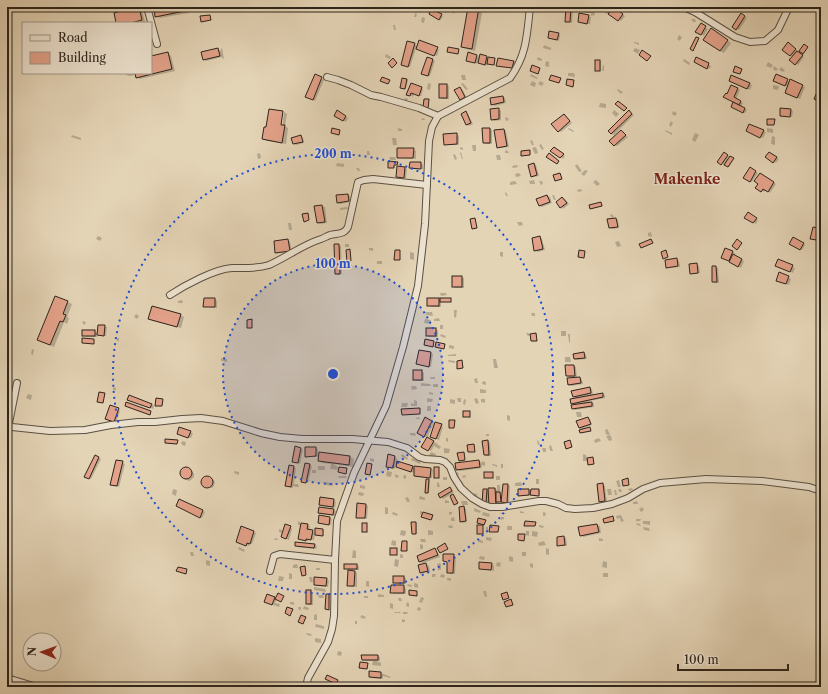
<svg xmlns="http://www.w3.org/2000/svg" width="828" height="694" font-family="'Libre Caslon Text',serif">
  <rect width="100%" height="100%" fill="#e4d4b6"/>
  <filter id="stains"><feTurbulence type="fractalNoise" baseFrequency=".005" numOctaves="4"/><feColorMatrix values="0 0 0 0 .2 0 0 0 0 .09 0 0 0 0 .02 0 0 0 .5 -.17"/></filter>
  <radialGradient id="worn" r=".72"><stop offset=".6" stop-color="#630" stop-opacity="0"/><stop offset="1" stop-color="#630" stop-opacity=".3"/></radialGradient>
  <g fill="#0003">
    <polygon points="122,7 131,7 131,9 139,8 142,10 145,22 142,23 117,23 123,11"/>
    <polygon points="155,7 187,7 189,13 160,18 156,16"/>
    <polygon points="469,7 481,7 483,8 475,51 466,49 462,47"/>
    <polygon points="567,7 573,7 572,23 568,22 566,21"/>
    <polygon points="575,7 582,8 581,12 574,11"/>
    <polygon points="584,7 590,7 590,11 594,11 595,15 591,16 591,13 586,13 584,12"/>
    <polygon points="600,7 607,7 606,9 611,12 614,8 625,16 621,21 609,13 608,14 605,13 606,10"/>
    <polygon points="814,7 821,9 821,13 813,10"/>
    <polygon points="453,8 455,9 455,13 452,13"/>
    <polygon points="432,10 443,16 441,20 430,14"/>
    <polygon points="415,13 417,14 416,17 414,17"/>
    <polygon points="741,15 747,18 739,30 733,26"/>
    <polygon points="588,16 591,17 590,24 581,23 579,22"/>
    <polygon points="819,16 821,18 821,21 817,18"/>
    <polygon points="422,17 425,18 424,23 421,22"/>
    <polygon points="691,19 695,19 696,22 693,22"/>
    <polygon points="701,24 708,29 704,36 697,31"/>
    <polygon points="393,25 395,25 396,30 394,30"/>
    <polygon points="715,32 731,43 724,53 720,51"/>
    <polygon points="558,34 560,35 559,41 549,38"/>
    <polygon points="679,35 682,37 680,41 677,39"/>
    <polygon points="634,42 639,43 639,45 634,43"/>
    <polygon points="414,44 418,46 437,48 439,50 437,56 416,48 410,67 404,65"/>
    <polygon points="544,45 551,48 551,50 543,48"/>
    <polygon points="790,45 798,51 797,52 804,57 798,65 791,60 793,57 783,49"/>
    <polygon points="222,48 224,59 222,58 222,57 206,61 204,59 217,49 221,51 221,49"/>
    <polygon points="635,48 640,50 638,54 633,51"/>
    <polygon points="168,53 171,56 175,71 140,79 137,77 136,75 129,76 125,74 125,73 151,73 151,57"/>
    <polygon points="386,54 391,57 390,59 385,57"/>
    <polygon points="477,56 481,58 481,56 494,59 495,59 494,64 488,63 487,66 478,62 477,64 469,61"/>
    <polygon points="538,57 542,59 542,61 537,60"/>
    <polygon points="428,58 435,61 430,76 425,75"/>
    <polygon points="696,58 711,66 710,69 695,61"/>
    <polygon points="684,59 690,63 689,65 683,61"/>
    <polygon points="546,61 549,62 549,67 545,66"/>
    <polygon points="600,61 601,61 601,70 602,70 603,65 604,65 604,71 601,70 601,71 597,71"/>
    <polygon points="513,62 516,63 515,69 500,66"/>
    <polygon points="768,62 773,65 771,68 766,66"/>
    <polygon points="774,66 778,69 776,71 773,69"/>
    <polygon points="781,67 785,70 783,72 779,70"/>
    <polygon points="568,73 574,73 575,77 568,76"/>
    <polygon points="531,74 538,78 537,79 530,76"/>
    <polygon points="315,75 324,80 315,101 309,98"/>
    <polygon points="461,75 465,75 466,80 462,80"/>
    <polygon points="732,76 752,85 750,90 732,82"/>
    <polygon points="777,76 790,82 805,87 800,99 788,94 788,87 777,82"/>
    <polygon points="403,79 408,80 406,88 402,88"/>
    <polygon points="532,81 536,83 535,87 530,85"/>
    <polygon points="540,81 544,83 542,86 538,84"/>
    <polygon points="428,83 431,84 430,90 427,89"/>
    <polygon points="463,83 468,89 466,90 461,84"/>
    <polygon points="447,85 449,86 449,99 443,99 440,98"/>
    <polygon points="773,85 779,86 778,90 773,89"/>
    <polygon points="732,86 740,90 736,99 743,103 741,107 747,110 745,113 732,107 734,102 727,95"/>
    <polygon points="421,88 423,89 421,96 414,94 413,97 408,94"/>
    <polygon points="460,88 462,89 467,98 463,101 461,99"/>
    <polygon points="618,89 623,92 621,94 617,90"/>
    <polygon points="503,97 505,98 506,103 495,106 492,104"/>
    <polygon points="404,98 407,98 408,100 405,100"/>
    <polygon points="600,103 606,104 606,108 599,107"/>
    <polygon points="498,109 501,111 501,120 494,121 492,119"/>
    <polygon points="614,110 619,114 616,117 612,113"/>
    <polygon points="790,110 793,111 792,117 783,116 781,115"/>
    <polygon points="629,111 634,115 614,135 611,134"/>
    <polygon points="673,111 677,113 675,116 672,114"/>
    <polygon points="284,112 287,114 285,126 288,128 286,144 267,141 263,139 280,129 282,130"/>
    <polygon points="338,112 348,118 346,122 335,116"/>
    <polygon points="466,113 468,114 473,124 469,126 466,124"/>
    <polygon points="564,115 566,116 572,123 561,132 558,131"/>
    <polygon points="507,117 509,120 506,121 505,118"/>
    <polygon points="424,118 425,120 422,120 421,119"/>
    <polygon points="671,121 673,123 671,127 669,125"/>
    <polygon points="398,128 402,129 402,131 398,131"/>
    <polygon points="569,128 574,131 573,132 568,129"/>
    <polygon points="767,128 773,129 773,133 767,132"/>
    <polygon points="490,129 492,130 492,144 486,144 484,143"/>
    <polygon points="504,130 506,131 509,147 500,148 498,147"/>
    <polygon points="665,130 672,133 672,135 665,131"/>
    <polygon points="621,131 628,137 617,146 615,145"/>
    <polygon points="763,131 766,132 763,138 749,132"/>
    <polygon points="695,133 699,135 695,142 692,140"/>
    <polygon points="457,134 459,136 459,145 447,145 445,144"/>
    <polygon points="72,135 81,138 81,140 71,137"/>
    <polygon points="301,136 303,138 304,143 296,145 294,144"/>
    <polygon points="772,136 775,137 775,145 771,144"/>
    <polygon points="392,138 396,138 397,145 393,145"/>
    <polygon points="532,140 534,145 532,145 530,141"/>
    <polygon points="541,144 544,149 542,150 539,145"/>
    <polygon points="472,145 476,145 476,151 473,151"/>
    <polygon points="460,147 463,148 463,150 460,149"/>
    <polygon points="536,147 538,153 535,154 532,148"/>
    <polygon points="554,148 565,156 563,159 552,151"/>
    <polygon points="413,149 416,151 416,159 400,158 398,157"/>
    <polygon points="507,150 509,153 505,153 505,151"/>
    <polygon points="367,151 369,151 370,155 367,155"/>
    <polygon points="346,152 352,153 351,156 345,155"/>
    <polygon points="461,152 463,159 462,159 460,153"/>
    <polygon points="260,153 261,158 258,159 257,154"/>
    <polygon points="770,153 779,159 776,163 767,157"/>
    <polygon points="455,154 457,159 455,160 453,155"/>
    <polygon points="724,154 734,159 729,167 725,164 724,165 719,162"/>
    <polygon points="496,155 500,155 501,160 497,160"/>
    <polygon points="389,157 395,157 396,160 390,160"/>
    <polygon points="337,163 344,164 344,167 336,166"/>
    <polygon points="421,163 423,165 423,169 412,169 410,167"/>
    <polygon points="533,164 536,165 539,176 534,177 532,176"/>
    <polygon points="577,164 582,171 579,172 575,166"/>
    <polygon points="517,165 518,167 513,168 512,166"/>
    <polygon points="356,168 359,168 360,171 358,171"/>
    <polygon points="405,168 407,169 406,178 399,177"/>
    <polygon points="750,168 758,173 752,182 744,178"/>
    <polygon points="585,170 588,171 584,176 581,174"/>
    <polygon points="519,173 521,176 516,177 515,174"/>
    <polygon points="760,174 776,184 770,193 766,190 764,192 757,188 759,183"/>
    <polygon points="534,180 535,184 530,184 529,181"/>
    <polygon points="596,180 600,184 597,186 593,182"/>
    <polygon points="515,181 517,184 510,185 510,182"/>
    <polygon points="539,181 542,181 543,184 541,185"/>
    <polygon points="581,189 582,191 578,192 577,190"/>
    <polygon points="506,192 508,196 506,196 505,193"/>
    <polygon points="348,195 350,196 351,202 340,204 338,203"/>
    <polygon points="552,195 554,195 556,200 554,200"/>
    <polygon points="547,196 550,197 552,203 542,207 540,206"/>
    <polygon points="563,198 565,199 569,204 563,209 561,207 557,202"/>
    <polygon points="601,203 603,206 591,209 590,206"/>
    <polygon points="322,206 325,207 327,223 320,224 318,222 316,207"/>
    <polygon points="347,207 348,209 340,210 340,208"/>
    <polygon points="748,213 758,220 756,224 746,218"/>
    <polygon points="611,214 614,216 613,218 610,216"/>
    <polygon points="616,219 618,220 619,228 612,229 610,228"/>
    <polygon points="517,222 522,222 523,225 519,226"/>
    <polygon points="288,223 291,223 292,230 289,230"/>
    <polygon points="818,229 821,231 819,241 814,240 812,238"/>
    <polygon points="651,232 652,237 648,236 648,233"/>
    <polygon points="98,236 102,238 100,241 96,239"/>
    <polygon points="540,237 542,239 545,250 538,252 535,250"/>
    <polygon points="794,238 805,245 802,250 791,244"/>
    <polygon points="288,240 290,242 292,252 278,253 276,252"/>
    <polygon points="619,241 621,246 617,247 615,242"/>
    <rect x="345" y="244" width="4" height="3"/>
    <polygon points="339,245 341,246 342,274 338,275 336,273"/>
    <polygon points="369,248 373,248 373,251 369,250"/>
    <polygon points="410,252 414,253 414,260 410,259"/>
    <polygon points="500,252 503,252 503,257 500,256"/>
    <polygon points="732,252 735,253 734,256 744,261 741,268 730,262 731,261 724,258"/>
    <polygon points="676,259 679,261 680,267 669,268 667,267"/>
    <rect x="377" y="261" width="5" height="3"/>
    <polygon points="778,261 795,268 793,273 779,267"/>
    <polygon points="349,264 351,264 352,270 349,269"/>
    <polygon points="696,264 699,266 700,273 693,274 691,273"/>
    <polygon points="716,267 718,268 719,283 715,283 713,281"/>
    <polygon points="780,274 791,279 789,285 780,282"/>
    <polygon points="461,277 464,278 464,288 455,288 453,286"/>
    <polygon points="440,293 446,293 447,295 441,296"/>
    <polygon points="55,297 72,304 67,317 69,318 67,324 64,322 54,347 42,342"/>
    <polygon points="205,299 215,299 217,301 217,308 207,307 204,306"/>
    <polygon points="439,299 441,300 451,299 451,302 441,302 441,307 431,307 428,305"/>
    <polygon points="182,300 183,303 178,303 178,301"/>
    <polygon points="454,310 457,310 456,318 454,317"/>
    <polygon points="425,312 432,312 433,316 426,315"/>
    <polygon points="531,313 535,313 535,316 532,316"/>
    <polygon points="136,314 139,316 137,319 134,317"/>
    <polygon points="180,315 184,317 181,328 153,321 150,319"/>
    <polygon points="439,318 440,321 434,321 434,319"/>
    <polygon points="425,319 431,320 430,324 424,323"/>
    <polygon points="84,321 86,323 84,325 82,322"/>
    <rect x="440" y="325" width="3" height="4"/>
    <polygon points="104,326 107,327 106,336 101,336 97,334 97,337 86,337 83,335 94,331 98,333"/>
    <polygon points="436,329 438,331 438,337 429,337 427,335"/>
    <rect x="561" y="331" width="5" height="5"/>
    <polygon points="526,333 529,333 530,335 537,335 537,341 533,341 531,335 528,336"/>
    <polygon points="441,334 446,336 445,338 440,336"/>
    <polygon points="568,334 570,334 570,343 569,342"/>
    <rect x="117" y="338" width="2" height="3"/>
    <polygon points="449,345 454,346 454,349 449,348"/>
    <polygon points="32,349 34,350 33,355 31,354"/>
    <polygon points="419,351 431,353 433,354 431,367 420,365 417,364"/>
    <polygon points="584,353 586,355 587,359 577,360 574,359"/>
    <polygon points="456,354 456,356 448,356 448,355"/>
    <polygon points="565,357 570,357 571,362 565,362"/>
    <polygon points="221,358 227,359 227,362 221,361"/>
    <polygon points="493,359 496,359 498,368 494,368"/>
    <polygon points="448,360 455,361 455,363 449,362"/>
    <polygon points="574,366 576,367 577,379 580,378 582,380 583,384 571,386 569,384 576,379 575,377 569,377 567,376"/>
    <polygon points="422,371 424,373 424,381 417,381 414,380"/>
    <polygon points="430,377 435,377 435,379 431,379"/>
    <polygon points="477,378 478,383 475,383 474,379"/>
    <polygon points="483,381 486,382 486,385 482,384"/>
    <polygon points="421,383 430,384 431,386 421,386"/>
    <rect x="433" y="384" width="5" height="3"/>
    <polygon points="411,386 416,386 417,389 412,390"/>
    <polygon points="113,387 116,388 116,390 113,390"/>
    <polygon points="589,388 592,389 593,396 602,394 605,395 605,398 589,401 594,404 594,407 575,410 573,408 575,405 572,403 578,399 573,396"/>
    <polygon points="480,389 486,390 486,393 480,393"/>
    <polygon points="429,392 433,393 433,395 429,394"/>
    <polygon points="28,394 32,395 31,400 26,398"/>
    <polygon points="427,398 433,399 432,402 427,402"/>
    <polygon points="457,398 461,398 461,402 458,402"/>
    <polygon points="477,398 479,403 476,404 474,399"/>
    <polygon points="450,399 455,400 455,404 450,403"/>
    <polygon points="464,399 466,400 465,405 463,404"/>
    <polygon points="481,399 485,399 485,403 481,402"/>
    <polygon points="128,400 151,404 154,406 153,409"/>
    <polygon points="414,400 417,401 417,406 411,406 411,403 414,404"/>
    <polygon points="402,403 408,403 407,407 401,407"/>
    <rect x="427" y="406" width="4" height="5"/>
    <polygon points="118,409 120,411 116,423 109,420"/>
    <polygon points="576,412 581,412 582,417 577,417"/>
    <polygon points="507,415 510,416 510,421 507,420"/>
    <polygon points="419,417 420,419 416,419 416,418"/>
    <polygon points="425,418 434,423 427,438 418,433"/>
    <polygon points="588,418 590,419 592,425 584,428 584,430 590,428 591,431 581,433 583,430 579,428"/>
    <polygon points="441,425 443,427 439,440 434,438"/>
    <polygon points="607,429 610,434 608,434 611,436 612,440 609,441 606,436 609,436 606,434 605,430"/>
    <polygon points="190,432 193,433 191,438 180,435"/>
    <polygon points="410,433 415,433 416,436 410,435"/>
    <rect x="486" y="434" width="3" height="2"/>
    <polygon points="427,438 436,443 441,447 439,449 434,446 431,451 422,446"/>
    <polygon points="446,438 448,438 448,442 446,441"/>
    <polygon points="599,438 601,441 595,443 594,440"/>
    <polygon points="538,440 540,445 538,445 537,441"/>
    <polygon points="182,441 186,442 185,446 182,445 182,444 181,444"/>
    <polygon points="488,441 490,443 491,456 487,456 485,455"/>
    <polygon points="551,445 553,451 550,451 549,446"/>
    <polygon points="296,447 303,450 300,464 295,462"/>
    <polygon points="316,448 318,449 318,453 350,457 354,459 353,467 333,464 338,467 337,470 331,469 330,469 331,464 322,463 319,461 319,457 308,457 306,456"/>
    <polygon points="444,448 450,449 449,453 444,453"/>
    <polygon points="542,448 546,448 546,452 543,452"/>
    <polygon points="431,452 436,454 435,458 429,455"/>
    <polygon points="402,454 408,458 407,460 401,456"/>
    <polygon points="583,454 586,455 587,459 593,459 594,464 590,465 588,461 583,461"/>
    <polygon points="95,456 101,459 91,479 85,476"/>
    <polygon points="389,456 397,458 397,462 415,468 431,469 433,470 432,478 417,477 415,476 415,473 399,468 396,466 395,469 389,468 387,466"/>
    <polygon points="370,458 374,459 374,462 370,461"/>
    <polygon points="412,458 421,461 420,464 411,460"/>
    <polygon points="479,461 482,463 482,461 485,462 485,466 481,465 482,468 460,471 457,470"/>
    <polygon points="122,462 125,464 119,487 113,485"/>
    <polygon points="492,464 497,465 497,467 492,465"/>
    <rect x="501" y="464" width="2" height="4"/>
    <polygon points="310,465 312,466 308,483 304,482"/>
    <polygon points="289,466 296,468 294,484 298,484 299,487 296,487 293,486 293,488 286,486"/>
    <polygon points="318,466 324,466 325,467 325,470 319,470 318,469"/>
    <polygon points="186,468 192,471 194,474 194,477 191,480 189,481 183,478 180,474 181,471"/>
    <rect x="312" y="470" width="4" height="3"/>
    <polygon points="234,471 239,472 239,475 234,473"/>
    <polygon points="387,471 392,472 391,477 386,476"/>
    <polygon points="458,472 459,475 458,476 456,473"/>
    <polygon points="395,474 399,476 398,478 395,477"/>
    <polygon points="404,475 406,475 406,479 403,478"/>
    <polygon points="465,475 466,477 463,478 462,476"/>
    <polygon points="338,476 346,476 347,478 339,478"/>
    <rect x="496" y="476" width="4" height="4"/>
    <polygon points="207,477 213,479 215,482 214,486 212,488 207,487 204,485 202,483 204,478"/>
    <rect x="443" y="477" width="4" height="3"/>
    <rect x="536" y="479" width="3" height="5"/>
    <polygon points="426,480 430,480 429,493 426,493"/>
    <polygon points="619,480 621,487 618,487 616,481"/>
    <polygon points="325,482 332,483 333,483 333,486 326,485 325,485"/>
    <polygon points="437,482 439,483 440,487 437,487"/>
    <polygon points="521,482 522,486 515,486 515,483"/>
    <polygon points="360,485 365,486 365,489 360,488"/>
    <polygon points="497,485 500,485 501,499 503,499 504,485 508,485 510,486 509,503 505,503 502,502 498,502 498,506 486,505 487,490 489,491 495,489 497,490"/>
    <polygon points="603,485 605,486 607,502 602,503 600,501"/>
    <polygon points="450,488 452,489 454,493 451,494 454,496 458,504 456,505 450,495 443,499 441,497"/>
    <polygon points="632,488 633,490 629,491 628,489"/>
    <polygon points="173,489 177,490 176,496 172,494"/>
    <polygon points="607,489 611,489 612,495 608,495"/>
    <polygon points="618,489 621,489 622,492 619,492"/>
    <polygon points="529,490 531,491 532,490 540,490 540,495 521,496 519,495"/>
    <polygon points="614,490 616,490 617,495 615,495"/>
    <polygon points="359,492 364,493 363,496 358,495"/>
    <polygon points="473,493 477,494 477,498 473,497"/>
    <polygon points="420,496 425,498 425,500 419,499"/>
    <polygon points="408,497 410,502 407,502 405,498"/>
    <polygon points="180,500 205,512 202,518 177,505"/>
    <polygon points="334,500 336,502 335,508 322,506 320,505"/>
    <polygon points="445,500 449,501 449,503 445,503"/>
    <polygon points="461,501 467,501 468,505 462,505"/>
    <polygon points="637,501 638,504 633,504 633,502"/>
    <polygon points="366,505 368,506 367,519 359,518 357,517"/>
    <polygon points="385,507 388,508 388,514 385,514"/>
    <polygon points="464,507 466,509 467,522 463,523 461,521"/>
    <polygon points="642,507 644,510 641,512 639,509"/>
    <polygon points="474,508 481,511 480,513 474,511"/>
    <polygon points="333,510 336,511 335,516 321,514 319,512"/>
    <polygon points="420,511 422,511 422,513 433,517 432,520 422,517 423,515 420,514"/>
    <polygon points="520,511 524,512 524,513 520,513"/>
    <polygon points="393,512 398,514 397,516 392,514"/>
    <polygon points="449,512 452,512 452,514 449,515"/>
    <polygon points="483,512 490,514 489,517 482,515"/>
    <polygon points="543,512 546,513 545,516 543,516"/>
    <polygon points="500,513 505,513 506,514 501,514"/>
    <polygon points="621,515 624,521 621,522 620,518 617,519 616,516"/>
    <polygon points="454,517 455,521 451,521 451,518"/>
    <polygon points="501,517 504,517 504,519 501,520"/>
    <polygon points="330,518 332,519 331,525 321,524"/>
    <polygon points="636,519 641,519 640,521 636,521"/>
    <polygon points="298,521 300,522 300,524 310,526 309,530 316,533 323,530 324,530 323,536 315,534 314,540 308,539 308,541 302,540 299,539 302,525 298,525"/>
    <polygon points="643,521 650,521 650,525 644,524 643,524"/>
    <polygon points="416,523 417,523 417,534 413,534"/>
    <polygon points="636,523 640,524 641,526 637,525"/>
    <polygon points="452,525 453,528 449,528 448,526"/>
    <polygon points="539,525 544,526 543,528 539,527"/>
    <polygon points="597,525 600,526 601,533 583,537 581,535"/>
    <rect x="507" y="526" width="5" height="4"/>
    <polygon points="242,527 256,533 252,544 250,543 249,546 239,543"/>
    <polygon points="290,527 292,529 289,540 282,537"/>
    <polygon points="486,527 488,527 488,533 486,532"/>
    <polygon points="643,527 649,528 650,531 644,530"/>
    <polygon points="279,529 282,530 282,533 279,532"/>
    <polygon points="401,530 406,531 405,536 400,535"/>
    <polygon points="428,530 433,531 433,535 428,535"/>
    <polygon points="526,531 529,531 529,536 526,535"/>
    <polygon points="532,531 538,532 537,537 532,536"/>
    <polygon points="486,537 492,538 491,541 486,540"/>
    <polygon points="564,537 566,538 567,546 561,546 558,545"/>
    <polygon points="277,538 278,540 274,540 274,539"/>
    <polygon points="599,538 603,539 603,541 599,541"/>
    <polygon points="420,539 425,539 426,542 421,542"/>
    <polygon points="478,539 483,541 483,543 478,542"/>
    <polygon points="392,540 396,541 396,546 391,545"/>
    <polygon points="544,541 546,545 539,546 538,543"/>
    <polygon points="420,544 423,545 423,549 420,549"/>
    <polygon points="314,545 317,546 316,549 298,547 296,546"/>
    <polygon points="239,547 245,550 244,552 238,549"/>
    <polygon points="546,548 549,549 549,555 546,554"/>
    <polygon points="353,550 356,551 356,558 352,558"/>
    <polygon points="435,550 437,551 440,557 423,563 420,562 418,556"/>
    <polygon points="190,552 193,552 194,556 191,556"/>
    <rect x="522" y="552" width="4" height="4"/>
    <polygon points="400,554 403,555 403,558 400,558"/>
    <polygon points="454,555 456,557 455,574 450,574 448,572 448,562 444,561"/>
    <polygon points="480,556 485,557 484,560 479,559"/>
    <polygon points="509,556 513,557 513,562 509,561"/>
    <polygon points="395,559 399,560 398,567 394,566"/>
    <polygon points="206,560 210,561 210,566 206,565"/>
    <polygon points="603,561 607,562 607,568 602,567"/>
    <polygon points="497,562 501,563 500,567 496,566"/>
    <polygon points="440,563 441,564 441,570 438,570 437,564"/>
    <polygon points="530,563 533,564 533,568 530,567"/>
    <polygon points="297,564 298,568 293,568 293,565"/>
    <polygon points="426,564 429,566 430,572 423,573 420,572"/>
    <polygon points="492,564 494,566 494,571 482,569 480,568"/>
    <polygon points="356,565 359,566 359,570 350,570 350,572 355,572 357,573 357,587 351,587 348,585 349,570 345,569"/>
    <rect x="316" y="568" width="4" height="2"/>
    <polygon points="289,573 292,574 292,579 289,579"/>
    <rect x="603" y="573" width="5" height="4"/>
    <polygon points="432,574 436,574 435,577 432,577"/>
    <polygon points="441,574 445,575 444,578 440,577"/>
    <polygon points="279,576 284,577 283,581 278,581"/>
    <polygon points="309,577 312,577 313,582 310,582"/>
    <polygon points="403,577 406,578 406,584 396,584 394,582"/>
    <polygon points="447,578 451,578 451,581 447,580"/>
    <polygon points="326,579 329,581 328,587 317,586 315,585"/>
    <polygon points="366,581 369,581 369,587 366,586"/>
    <polygon points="414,583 418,584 418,588 414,587"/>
    <polygon points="408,584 412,585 412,587 407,586"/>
    <polygon points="392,586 404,586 406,589 406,594 394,594 391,592"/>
    <polygon points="314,587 325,589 326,592 314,590"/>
    <polygon points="311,591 313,593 313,605 309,605 307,603"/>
    <polygon points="483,591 486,591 487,597 485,597"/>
    <polygon points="378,594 384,595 384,597 378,597"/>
    <polygon points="318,595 323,595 324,598 319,598"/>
    <polygon points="327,595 330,595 329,609 327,609"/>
    <rect x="364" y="596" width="4" height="2"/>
    <polygon points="421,597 424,598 422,603 419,602"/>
    <polygon points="274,598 277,599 275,603 280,604 279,607 268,603"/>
    <polygon points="398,598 401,598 402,601 399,601"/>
    <polygon points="290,602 294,602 294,605 290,604"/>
    <polygon points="407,602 409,603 409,607 406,606"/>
    <polygon points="390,603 393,604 393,609 390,608"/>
    <polygon points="304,606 309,608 308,610 303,609"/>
    <polygon points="298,607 301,607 301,610 299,610"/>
    <polygon points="418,607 421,608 420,611 417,610"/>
    <polygon points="394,612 400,612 401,613 395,613"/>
    <polygon points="403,612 408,612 407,614 403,614"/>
    <polygon points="316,614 317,615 317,620 314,620 314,615"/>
    <polygon points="362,615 366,617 364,619 360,617"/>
    <polygon points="402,619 405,620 405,622 402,622"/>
    <rect x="355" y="621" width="2" height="3"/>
    <polygon points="316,624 323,626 324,626 324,629 316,627 315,627"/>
    <polygon points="306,633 311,634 312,636 307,635"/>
    <polygon points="315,638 321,639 321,643 315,642"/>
    <polygon points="338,651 342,652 341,656 337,655"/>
    <polygon points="378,656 380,657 380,661 377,661 381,663 381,666 372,665 373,661 365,661 363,660"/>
    <polygon points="370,672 381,673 391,677 390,678 383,676 383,679 372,678 370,677"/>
  </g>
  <g fill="#e4a28a" stroke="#2c241b">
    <polygon points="121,7 128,7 128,9 139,7 142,20 131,23 116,23 114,13 121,11"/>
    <polygon points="154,7 184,7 185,11 155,17"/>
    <polygon points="468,7 479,7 472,49 461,47"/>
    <polygon points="566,7 571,7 570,22 565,22"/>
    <polygon points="614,7 623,14 618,21 608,14"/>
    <polygon points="431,9 442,14 439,20 429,14"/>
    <polygon points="579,13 589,15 587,24 578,22"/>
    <polygon points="741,13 745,16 736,30 732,27"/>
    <polygon points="210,15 211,20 201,22 200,16"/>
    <polygon points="701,23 706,26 701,35 695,32"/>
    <polygon points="711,28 728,40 720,51 703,40"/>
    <polygon points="549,31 559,33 557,40 548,38"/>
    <polygon points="696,37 699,38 693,51 690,49"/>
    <polygon points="419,40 438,47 434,56 416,49"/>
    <polygon points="407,41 415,43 408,67 401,65"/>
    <polygon points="788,42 796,49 790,56 782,50"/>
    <polygon points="804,44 808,47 803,54 799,51"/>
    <polygon points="448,47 459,49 458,54 447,52"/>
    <polygon points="218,48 220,56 203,60 201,52"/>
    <polygon points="642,50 651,56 647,61 639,55"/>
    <polygon points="797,51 803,55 795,65 789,60"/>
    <polygon points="168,52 172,69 136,78 135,73 151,73 151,56"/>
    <polygon points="468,52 477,55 475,63 466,61"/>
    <polygon points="480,54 487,56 485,65 478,63"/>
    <polygon points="427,57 433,59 428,76 421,74"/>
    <polygon points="488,57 495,58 494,65 487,64"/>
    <polygon points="696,57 709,63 707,69 694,62"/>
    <polygon points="393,58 397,63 392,68 388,63"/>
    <polygon points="498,58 514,61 512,68 496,66"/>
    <rect x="595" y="60" width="5" height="11"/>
    <polygon points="532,65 540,68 538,74 530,71"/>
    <polygon points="735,66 742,69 740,74 733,72"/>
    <polygon points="315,74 322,77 313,100 305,97"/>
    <polygon points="776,74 788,79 785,86 773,81"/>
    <polygon points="551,75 561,78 559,83 549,80"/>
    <polygon points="731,75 750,83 747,89 729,81"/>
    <polygon points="382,77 390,80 388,84 380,81"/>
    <polygon points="402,78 407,79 405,89 400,88"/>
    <polygon points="567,79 574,80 573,87 566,85"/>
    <polygon points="790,79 803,85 797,98 785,93"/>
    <polygon points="411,83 422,87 419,96 411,93 410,96 406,95"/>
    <rect x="439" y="84" width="8" height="14"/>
    <polygon points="731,85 738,88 734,97 741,101 739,105 723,97 726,93 727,94"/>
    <polygon points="460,87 465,97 460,100 454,90"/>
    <polygon points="818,90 821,92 821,95 818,101 814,99"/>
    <polygon points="503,96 504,102 491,105 490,98"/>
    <polygon points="424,99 429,99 428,109 423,108"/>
    <polygon points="618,101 627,108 624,111 615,104"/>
    <polygon points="733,102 745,108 743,113 731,107"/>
    <polygon points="499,108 499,119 491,120 490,109"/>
    <polygon points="780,108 791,109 790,117 780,116"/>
    <polygon points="269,109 283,111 281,125 285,125 282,143 262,139 264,127 266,127"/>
    <polygon points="337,110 346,116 343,121 334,116"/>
    <polygon points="629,110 632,114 611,134 608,131"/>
    <polygon points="466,111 471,123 466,125 461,114"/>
    <polygon points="564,114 570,121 558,132 551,124"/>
    <polygon points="767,119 775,119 774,125 767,125"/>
    <polygon points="749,124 764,130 760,138 746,131"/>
    <polygon points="332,128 340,130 339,135 331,133"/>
    <polygon points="482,128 490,128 490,143 483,143"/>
    <polygon points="504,129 507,146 497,148 494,130"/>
    <polygon points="621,130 626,135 614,146 609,141"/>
    <polygon points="457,133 457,144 444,145 443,134"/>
    <polygon points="301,135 303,142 293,144 291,138"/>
    <polygon points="554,147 564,154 560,158 550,151"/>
    <polygon points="397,148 414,148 413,158 397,158"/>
    <polygon points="530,150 530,155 521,156 521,151"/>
    <polygon points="724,152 728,155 721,165 717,162"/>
    <polygon points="769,152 777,157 773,163 765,157"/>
    <polygon points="549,153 559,161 557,164 546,157"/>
    <polygon points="730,156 734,158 728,167 724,165"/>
    <polygon points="388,161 398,162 397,165 394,165 394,168 388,168"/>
    <polygon points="410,162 421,162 421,169 409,168"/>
    <polygon points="534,163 537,175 531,177 528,165"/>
    <polygon points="397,166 405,167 404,178 396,177"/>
    <polygon points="750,167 756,171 750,182 743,178"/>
    <polygon points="560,173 562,179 555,181 553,175"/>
    <polygon points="760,173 774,182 768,192 763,189 761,192 755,188 758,184 754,181"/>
    <polygon points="348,194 349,201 337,203 336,195"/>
    <polygon points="547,195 550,202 539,206 536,199"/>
    <polygon points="562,197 567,203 560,208 556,202"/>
    <polygon points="601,202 602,206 590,209 589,205"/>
    <polygon points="322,205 325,222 317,223 314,206"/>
    <polygon points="748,212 757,218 753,223 744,218"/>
    <polygon points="308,213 309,220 304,222 302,214"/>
    <polygon points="475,218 477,228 472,229 470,219"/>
    <polygon points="616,218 618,227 609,228 607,219"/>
    <polygon points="813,227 819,228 817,240 810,239"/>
    <polygon points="540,236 543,249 534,251 532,238"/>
    <polygon points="793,237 804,243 800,250 789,244"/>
    <polygon points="288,239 290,251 275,253 274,241"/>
    <polygon points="651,239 653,243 641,248 639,244"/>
    <polygon points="737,239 742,243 737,250 732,246"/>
    <polygon points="334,244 339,244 340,274 335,274"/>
    <polygon points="725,248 733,251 729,261 721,258"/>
    <polygon points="350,249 351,261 347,262 346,250"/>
    <polygon points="395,250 400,250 400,260 394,260"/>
    <polygon points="579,250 585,251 584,258 578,257"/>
    <polygon points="666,250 668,257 663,259 661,252"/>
    <polygon points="733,254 742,259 738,267 729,262"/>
    <polygon points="677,258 678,266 666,268 665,260"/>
    <polygon points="778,259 793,265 790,272 775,266"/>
    <polygon points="697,263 698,273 690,274 689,264"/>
    <polygon points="712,266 716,266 717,282 712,282"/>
    <polygon points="779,272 789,276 786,284 776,281"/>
    <rect x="452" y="276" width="10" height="11"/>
    <polygon points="55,296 68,301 63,314 66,315 63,322 60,321 50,345 37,340"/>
    <polygon points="204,298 215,298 215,307 203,307"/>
    <rect x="427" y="298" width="12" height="8"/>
    <rect x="440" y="298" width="11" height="4"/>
    <polygon points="152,306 181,314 177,327 148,319"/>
    <polygon points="252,319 252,328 247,328 247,320"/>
    <polygon points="98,325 105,325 104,336 97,335"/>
    <rect x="426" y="328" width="10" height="8"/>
    <rect x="82" y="330" width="13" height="6"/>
    <polygon points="536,333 537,341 531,341 530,334"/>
    <polygon points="82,338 94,339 94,344 82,343"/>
    <polygon points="425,339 434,341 433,347 424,345"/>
    <polygon points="436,342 445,344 444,349 435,347"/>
    <polygon points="419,350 431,352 429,367 416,364"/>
    <polygon points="584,352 585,358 574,359 573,354"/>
    <polygon points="462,360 463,368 457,369 457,361"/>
    <polygon points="565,365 574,365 575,376 566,376"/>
    <rect x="413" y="370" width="9" height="10"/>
    <polygon points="580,377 581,383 568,385 567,378"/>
    <polygon points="590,387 591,393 573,397 571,391"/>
    <polygon points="99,392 105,393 103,403 97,402"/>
    <polygon points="603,393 603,397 571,404 570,399"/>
    <polygon points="129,395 152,404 150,408 127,400"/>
    <polygon points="156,398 163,399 162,406 155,406"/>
    <polygon points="126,402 151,411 150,415 125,406"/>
    <polygon points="592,402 592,406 572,409 571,405"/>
    <polygon points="110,405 119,408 114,422 105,419"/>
    <polygon points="420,408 420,414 402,415 401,409"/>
    <rect x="463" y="411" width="7" height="6"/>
    <polygon points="425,417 432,421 424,437 417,433"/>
    <polygon points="588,417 591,424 579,428 576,421"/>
    <polygon points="449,420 455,420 454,428 449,428"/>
    <polygon points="435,422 442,424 436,439 430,437"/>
    <polygon points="179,427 191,431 188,438 177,434"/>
    <polygon points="590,427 591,431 580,433 579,430"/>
    <polygon points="427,437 434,441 428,451 421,447"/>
    <polygon points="165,439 178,440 177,444 165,443"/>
    <polygon points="488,440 489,455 484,455 482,441"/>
    <polygon points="570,440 572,447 566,449 564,442"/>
    <polygon points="474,444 475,452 468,452 467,445"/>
    <polygon points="295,446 301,448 298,463 292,462"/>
    <polygon points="305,447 316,447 316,456 305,457"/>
    <polygon points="319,452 350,456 349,465 318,461"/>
    <polygon points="464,452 465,460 459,461 457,453"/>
    <polygon points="388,454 395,456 393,468 386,467"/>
    <polygon points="95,455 99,457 89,479 84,477"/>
    <polygon points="593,457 594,464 588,465 587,458"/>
    <polygon points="116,460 123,461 117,486 110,485"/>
    <polygon points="479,460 480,467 456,470 455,463"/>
    <polygon points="397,461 413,466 411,472 396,467"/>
    <polygon points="305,463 310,464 306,483 301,482"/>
    <polygon points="367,463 372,464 370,475 365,474"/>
    <polygon points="289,465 294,466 291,487 285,486"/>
    <polygon points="414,466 431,468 430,478 414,476"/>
    <circle cx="186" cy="473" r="6"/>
    <polygon points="339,467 347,468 346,474 338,472"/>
    <rect x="434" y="467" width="5" height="11"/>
    <rect x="484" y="472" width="9" height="6"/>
    <circle cx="207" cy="482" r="6"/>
    <polygon points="628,478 629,485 623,486 622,480"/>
    <polygon points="426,479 429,479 428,493 425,493"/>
    <polygon points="603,483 605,501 599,502 597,484"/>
    <polygon points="503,484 508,484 507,503 501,502"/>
    <polygon points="450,487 452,491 440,498 438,494"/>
    <polygon points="488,488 495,488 496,505 489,506"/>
    <polygon points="483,489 487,489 486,504 482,504"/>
    <polygon points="518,489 529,489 529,495 518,496"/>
    <polygon points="531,489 539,489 539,496 530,495"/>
    <polygon points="496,492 500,492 501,502 496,502"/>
    <polygon points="453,494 458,503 454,505 450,496"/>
    <polygon points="320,497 334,499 333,507 319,505"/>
    <polygon points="179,499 203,510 200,518 176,506"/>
    <polygon points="357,503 366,504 365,518 356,518"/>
    <polygon points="464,506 466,521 460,522 459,507"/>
    <polygon points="319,507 334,509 333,515 318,513"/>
    <polygon points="423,512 433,515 431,520 421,517"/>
    <polygon points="319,515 330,517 329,525 318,523"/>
    <polygon points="613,516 614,521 604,523 603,519"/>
    <polygon points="478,518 486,520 484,525 477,523"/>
    <polygon points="525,521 536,522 535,526 524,526"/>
    <polygon points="411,522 416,522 416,534 412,534"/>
    <polygon points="301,523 308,524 307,529 313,530 311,540 306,539 306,541 298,539"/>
    <rect x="362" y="523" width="5" height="9"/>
    <polygon points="285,524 291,526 286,539 281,537"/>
    <polygon points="597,524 599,532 580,536 578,527"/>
    <rect x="477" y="525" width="6" height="9"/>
    <polygon points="490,525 499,526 498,532 489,532"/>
    <polygon points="241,526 254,531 250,544 247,543 246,546 236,542"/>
    <polygon points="315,528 323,529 323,536 315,535"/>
    <polygon points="518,534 525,534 524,541 518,540"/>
    <polygon points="564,536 565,545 557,546 557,537"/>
    <polygon points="402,541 407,541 407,551 401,551"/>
    <polygon points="295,542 315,544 314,548 295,546"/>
    <polygon points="445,543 448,549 440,553 437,548"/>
    <rect x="390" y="548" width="7" height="7"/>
    <polygon points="435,548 438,555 419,562 417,556"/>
    <polygon points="443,554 454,554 453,573 447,573 447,562 443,561"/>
    <polygon points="479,562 492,563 491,570 479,569"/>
    <polygon points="426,563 428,571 420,573 418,565"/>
    <rect x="344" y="564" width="13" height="5"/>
    <polygon points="305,566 306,575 302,576 300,567"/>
    <polygon points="178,567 187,569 186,574 176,571"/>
    <polygon points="348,570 355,571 354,586 347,586"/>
    <rect x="393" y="576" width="11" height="7"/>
    <polygon points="314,577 327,578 326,586 314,585"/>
    <polygon points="391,585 404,585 404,593 390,593"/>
    <rect x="306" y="590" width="5" height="14"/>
    <polygon points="409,590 417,591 417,596 409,595"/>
    <polygon points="507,592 509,598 503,600 501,594"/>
    <polygon points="278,593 284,596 281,602 275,599"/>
    <polygon points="267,594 275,597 272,605 264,602"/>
    <polygon points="326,594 329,594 329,610 325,609"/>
    <polygon points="511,599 513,605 506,607 504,602"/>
    <polygon points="287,607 293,609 290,616 285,613"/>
    <polygon points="301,615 306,617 303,624 298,622"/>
    <polygon points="361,655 378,655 378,660 362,660"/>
    <polygon points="360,662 368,663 367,669 359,668"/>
    <polygon points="369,671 381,672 381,678 369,677"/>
    <polygon points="327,675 338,680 336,684 325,679"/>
  </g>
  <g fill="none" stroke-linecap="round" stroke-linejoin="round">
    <g stroke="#5a5042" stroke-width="8">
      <g id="minor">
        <polyline points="147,7 157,44"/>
        <polyline points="684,7 695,12 735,37 750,42 765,41 778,30 789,7"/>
        <polyline points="327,77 338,80 351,85 371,95 381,97 419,108 438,116"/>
        <path d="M170,295C185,285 215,269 232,268C245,268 256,269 269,265C287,257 302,245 321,239C324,238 327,236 330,235C337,233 344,235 348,227L358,182L364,180L373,179L427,185"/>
        <polyline points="17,383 9,423 10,425 12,427 50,431 85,430 111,425 138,422 155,422 182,419 201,418 223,421 261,433 280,437 302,439 352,439 388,442 407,448 419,457 425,459 440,460 445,462 450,467 454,477 461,488 472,498 482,504 490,507 502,507 539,501 546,501 558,504 566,508 575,509 593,508 612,504 628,498 643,489 660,483 706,479 762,481 809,487 821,491"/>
        <polyline points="270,571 274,556 280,554 335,560"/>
        <polyline points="7,678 37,687"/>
        <path d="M306,687L308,678L328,642L332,629L334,616L335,560L337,521L354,473L386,406L403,347L418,286L425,224L429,141L432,127L438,116L510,78C527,55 527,34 530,7"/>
      </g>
    </g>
    <use href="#minor" stroke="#ede3d0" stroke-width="6"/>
  </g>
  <circle cx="333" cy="374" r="110" fill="#1d4ed8" fill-opacity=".12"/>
  <g fill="none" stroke="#1d4ed8" stroke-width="2" stroke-dasharray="2 4">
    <circle cx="333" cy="374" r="110"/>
    <circle cx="333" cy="374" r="220"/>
  </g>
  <g text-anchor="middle" stroke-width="3" stroke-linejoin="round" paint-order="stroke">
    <g font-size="14" font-weight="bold" fill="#7a1f14" stroke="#ede3d0">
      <text x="687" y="184">Makenke</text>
    </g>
  </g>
  <circle cx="333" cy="374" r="6" fill="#1d4ed8" stroke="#ede3d0" stroke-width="2"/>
  <g font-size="12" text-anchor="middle" font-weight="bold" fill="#1d4ed8" stroke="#ede3d0" stroke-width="3" stroke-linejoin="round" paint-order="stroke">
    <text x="333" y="158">200 m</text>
    <text x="333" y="268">100 m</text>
  </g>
  <rect width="828" height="694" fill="none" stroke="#e4d4b6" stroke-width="24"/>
  <rect x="8" y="8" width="812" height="678" fill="none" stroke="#2c241b" stroke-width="2"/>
  <rect x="12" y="12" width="804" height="670" fill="none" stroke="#2c241b"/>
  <rect x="22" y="22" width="130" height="52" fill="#ede3d0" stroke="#a09788"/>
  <rect x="30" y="35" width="20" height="6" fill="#ede3d0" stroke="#a09788"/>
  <text x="58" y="42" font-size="12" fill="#2c241b">Road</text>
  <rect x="30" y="52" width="20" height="12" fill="#e4a28a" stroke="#a09788"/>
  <text x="58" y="62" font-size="12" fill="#2c241b">Building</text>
  <g transform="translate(42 652) rotate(272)"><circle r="19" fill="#ede3d0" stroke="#a09788"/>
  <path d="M0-3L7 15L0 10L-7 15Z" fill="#8f2418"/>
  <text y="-6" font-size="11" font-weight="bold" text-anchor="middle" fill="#2c241b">N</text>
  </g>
  <path d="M678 664v6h110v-6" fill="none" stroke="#2c241b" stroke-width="2"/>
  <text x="684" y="664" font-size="12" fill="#2c241b" stroke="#ede3d0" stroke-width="3" paint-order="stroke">100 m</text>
  <rect width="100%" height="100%" filter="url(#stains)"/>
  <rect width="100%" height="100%" fill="url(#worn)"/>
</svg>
